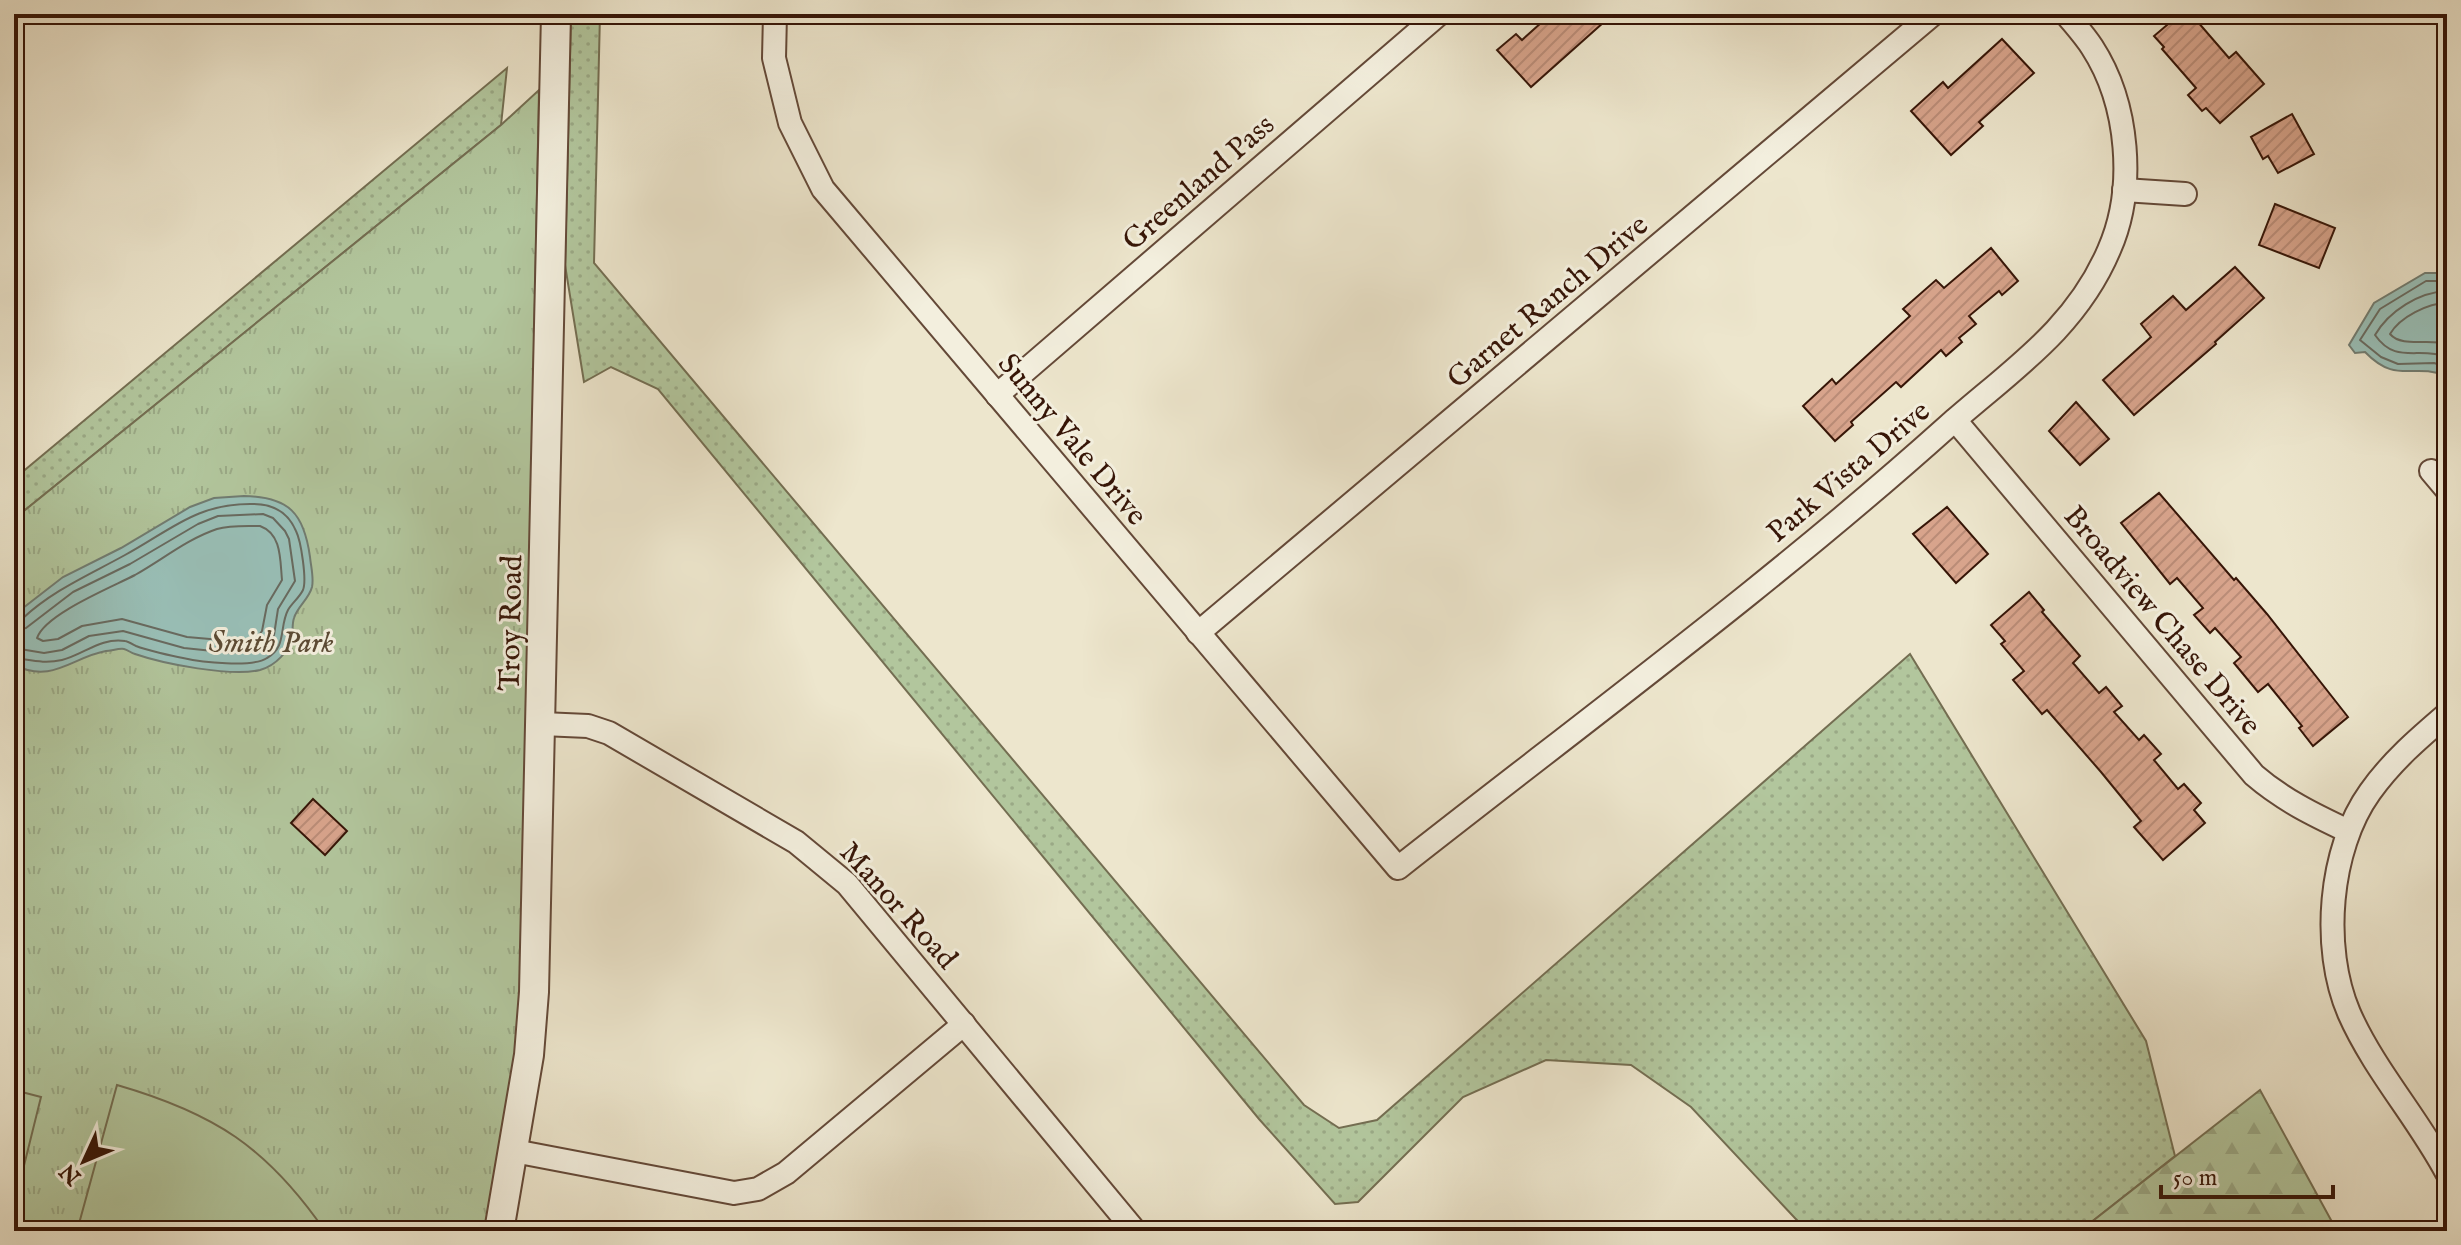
<svg xmlns="http://www.w3.org/2000/svg" width="2461" height="1245" font-family="'IM FELL English',serif">
  <defs>
    <pattern id="grass-dots" width="8" height="8" patternUnits="userSpaceOnUse" patternTransform="scale(2)"><rect width="8" height="8" fill="#b2c69d"/><path d="M2 2h.1M6 6h.1" fill="none" stroke="#9aa986" stroke-width="1.8" stroke-linecap="round"/></pattern>
    <pattern id="forest-firs" width="22" height="20" patternUnits="userSpaceOnUse" patternTransform="scale(2)"><rect width="22" height="20" fill="#b2c69d"/><path d="M5 1l3.5 6h-7zM16 11l3.5 6h-7z" fill="#9aa986"/></pattern>
    <pattern id="park-tufts" width="24" height="20" patternUnits="userSpaceOnUse" patternTransform="scale(2)"><rect width="24" height="20" fill="#b2c69d"/><path d="M3 7l-1-3M5 7V3M7 7l1-3M15 17l-1-3M17 17v-4M19 17l1-3" fill="none" stroke="#9aa986"/></pattern>
    <pattern id="building-hatch" width="6" height="6" patternUnits="userSpaceOnUse" patternTransform="scale(2)"><rect width="6" height="6" fill="#d8a48c"/><path d="M-1 1l2-2M0 6l6-6M5 7l2-2" fill="none" stroke="#ba8c77"/></pattern>
  </defs>
  <rect width="100%" height="100%" fill="#ede6cd"/>
  <filter id="stains"><feTurbulence type="fractalNoise" baseFrequency=".0025" numOctaves="4"/><feColorMatrix values="0 0 0 0 .2 0 0 0 0 .09 0 0 0 0 .02 0 0 0 .5 -.17"/></filter>
  <radialGradient id="worn" r=".72"><stop offset=".6" stop-color="#630" stop-opacity="0"/><stop offset="1" stop-color="#630" stop-opacity=".3"/></radialGradient>
  <g fill="url(#grass-dots)" stroke="#746e52" stroke-width="2">
    <polygon points="571,14 600,14 594,263 1304,1105 1339,1128 1377,1120 1910,654 2146,1041 2175,1156 2080,1231 1807,1231 1691,1107 1631,1065 1546,1060 1463,1097 1358,1202 1335,1204 1259,1119 658,389 611,367 584,382 565,265"/>
    <polygon points="507,68 501,125 14,519 14,479"/>
  </g>
  <polygon fill="url(#forest-firs)" stroke="#746e52" stroke-width="2" points="2260,1090 2337,1231 2080,1231"/>
  <polygon fill="url(#park-tufts)" stroke="#746e52" stroke-width="2" points="539,90 520,1080 489,1231 14,1231 14,519 501,125"/>
  <g fill="#b2c69d" stroke="#746e52" stroke-width="2">
    <path d="M117,1085C214,1113 267,1147 325,1231H77Z"/>
    <polygon points="14,1090 41,1097 14,1206"/>
  </g>
  <g fill="#99c0b8" stroke="#717c71" stroke-width="2">
    <path d="M2425,273H2447V376C2412,362 2397,385 2365,352L2355,353L2349,345L2374,303Z"/>
    <path d="M244,496C289,497 304,513 310,557C311,567 314,578 312,587C309,599 297,607 294,618C292,624 293,630 292,636C290,651 275,666 260,670C231,677 164,664 135,654C131,653 128,650 124,649C119,648 111,651 106,651C72,657 53,684 14,665V615L63,577L121,548L190,507L214,498Z"/>
  </g>
  <g fill="none" stroke-linecap="round" stroke-linejoin="round">
    <g stroke="#686a60" stroke-width="2">
      <polyline points="2447,281 2426,281 2380,309 2360,340 2381,357 2398,364 2434,363 2447,367"/>
      <path d="M2447,291C2419,292 2389,311 2375,335C2396,365 2418,346 2447,357"/>
      <path d="M2447,303C2428,303 2400,317 2390,334C2402,348 2429,338 2447,344"/>
      <path d="M260,526C282,534 280,560 282,580L267,605L262,631L256,639L233,641L187,637L122,619L82,626L58,639L43,641L37,638C45,614 112,587 135,575C162,560 187,539 217,529C230,525 246,526 260,526Z"/>
      <path d="M14,620L22,619C53,590 89,575 125,555C171,530 197,503 253,504C272,504 288,512 296,531C301,541 307,580 303,590C299,598 292,603 288,610C279,627 287,647 267,658C252,668 201,662 183,658C172,656 146,650 136,646C134,645 127,641 125,641C101,637 83,655 62,660C44,664 31,660 14,658"/>
      <polyline points="14,630 26,628 73,592 130,564 198,524 218,516 263,514 273,518 285,531 289,539 295,581 278,609 274,635 261,650 232,653 184,648 123,631 89,636 62,650 44,653 14,648"/>
    </g>
  </g>
  <g fill="url(#building-hatch)" stroke="#361507" stroke-width="2">
    <polygon points="1551,14 1613,14 1531,87 1497,50 1516,34 1522,40"/>
    <polygon points="2180,14 2191,14 2229,58 2236,52 2264,84 2220,123 2206,108 2202,111 2188,95 2196,88 2162,49 2164,47 2154,36"/>
    <polygon points="2002,39 2034,73 1979,122 1983,126 1951,155 1911,111 1943,82 1948,88"/>
    <polygon points="2292,114 2314,154 2278,173 2268,156 2263,159 2251,137"/>
    <polygon points="2275,204 2335,228 2319,268 2259,245"/>
    <polygon points="1991,248 2018,281 2002,295 1999,291 1969,316 1976,324 1959,338 1962,342 1946,356 1941,350 1901,387 1896,382 1851,422 1853,425 1835,441 1803,406 1832,379 1836,384 1910,316 1903,309 1936,280 1944,288"/>
    <polygon points="2235,267 2264,298 2215,342 2216,344 2134,415 2103,380 2151,337 2141,324 2173,296 2186,310"/>
    <polygon points="2076,402 2109,439 2080,465 2049,431"/>
    <polygon points="2159,493 2234,580 2236,578 2267,614 2348,717 2313,746 2299,728 2302,726 2268,684 2258,692 2234,663 2241,657 2215,628 2210,633 2194,615 2203,608 2177,578 2170,584 2121,523"/>
    <polygon points="1947,507 1988,554 1956,583 1913,534"/>
    <polygon points="2029,592 2044,610 2042,612 2080,656 2073,663 2099,693 2106,687 2122,706 2114,712 2139,740 2144,735 2161,754 2154,760 2178,789 2184,784 2201,803 2194,810 2205,823 2163,860 2134,827 2141,821 2101,772 2047,710 2042,714 2013,680 2024,671 2001,644 2005,641 1991,625"/>
    <polygon points="313,799 347,831 325,855 291,823"/>
  </g>
  <g fill="none" stroke-linecap="round" stroke-linejoin="round">
    <g stroke="#644938" stroke-width="26">
      <g id="minor">
        <path d="M775,14L774,58L790,123L823,189L1398,868C1582,723 1773,583 1948,426C2010,371 2075,330 2109,250C2136,189 2129,104 2092,47C2085,36 2075,25 2066,14"/>
        <polyline points="2124,190 2185,194"/>
        <polyline points="997,395 1439,14"/>
        <path d="M1955,420L2254,775C2283,800 2314,815 2348,831"/>
        <polyline points="2431,471 2447,490"/>
        <polyline points="1198,633 1933,14"/>
        <path d="M2447,714C2419,738 2392,761 2370,792C2329,849 2321,948 2349,1013C2374,1070 2418,1118 2447,1173"/>
        <polyline points="542,724 588,726 609,733 796,842 847,884 1135,1231"/>
        <polyline points="514,1151 734,1193 758,1189 786,1173 964,1024"/>
      </g>
    </g>
    <g stroke="#644938" stroke-width="32">
      <polyline id="tertiary" points="499,1231 529,1055 534,992 556,14"/>
    </g>
    <use href="#minor" stroke="#f3efde" stroke-width="22"/>
    <use href="#tertiary" stroke="#f3efde" stroke-width="28"/>
  </g>
  <g text-anchor="middle" stroke-width="6" stroke-linejoin="round" paint-order="stroke">
    <g font-size="30" fill="#361507" stroke="#f3efde">
      <text transform="translate(1198 182) rotate(-41)" y="10">Greenland Pass</text>
      <text transform="translate(1547 301) rotate(-40)" y="10">Garnet Ranch Drive</text>
      <text transform="translate(1073 439) rotate(50)" y="10">Sunny Vale Drive</text>
      <text transform="translate(1848 471) rotate(-40)" y="10">Park Vista Drive</text>
      <text transform="translate(2163 620) rotate(50)" y="10">Broadview Chase Drive</text>
      <text transform="translate(510 623) rotate(-89)" y="10">Troy Road</text>
      <text transform="translate(899 905) rotate(48)" y="10">Manor Road</text>
    </g>
    <g font-size="30" font-style="italic" fill="#5b4a34" stroke="#f3efde">
      <text x="271" y="652">Smith Park</text>
    </g>
  </g>
  <rect width="2461" height="1245" fill="none" stroke="#ede6cd" stroke-width="48"/>
  <rect x="16" y="16" width="2429" height="1213" fill="none" stroke="#361507" stroke-width="4"/>
  <rect x="24" y="24" width="2413" height="1197" fill="none" stroke="#361507" stroke-width="2"/>
  <g transform="translate(84 1161) rotate(226)" stroke="#f3efde" stroke-width="6" paint-order="stroke">
  <path d="M0-6L14 30L0 20L-14 30Z" fill="#361507"/>
  <text y="-12" font-size="22" font-weight="bold" text-anchor="middle" fill="#361507">N</text>
  </g>
  <path d="M2161 1185v12h172v-12" fill="none" stroke="#361507" stroke-width="4"/>
  <text x="2173" y="1185" font-size="24" fill="#361507" stroke="#f3efde" stroke-width="6" paint-order="stroke">50 m</text>
  <rect width="100%" height="100%" filter="url(#stains)"/>
  <rect width="100%" height="100%" fill="url(#worn)"/>
</svg>
